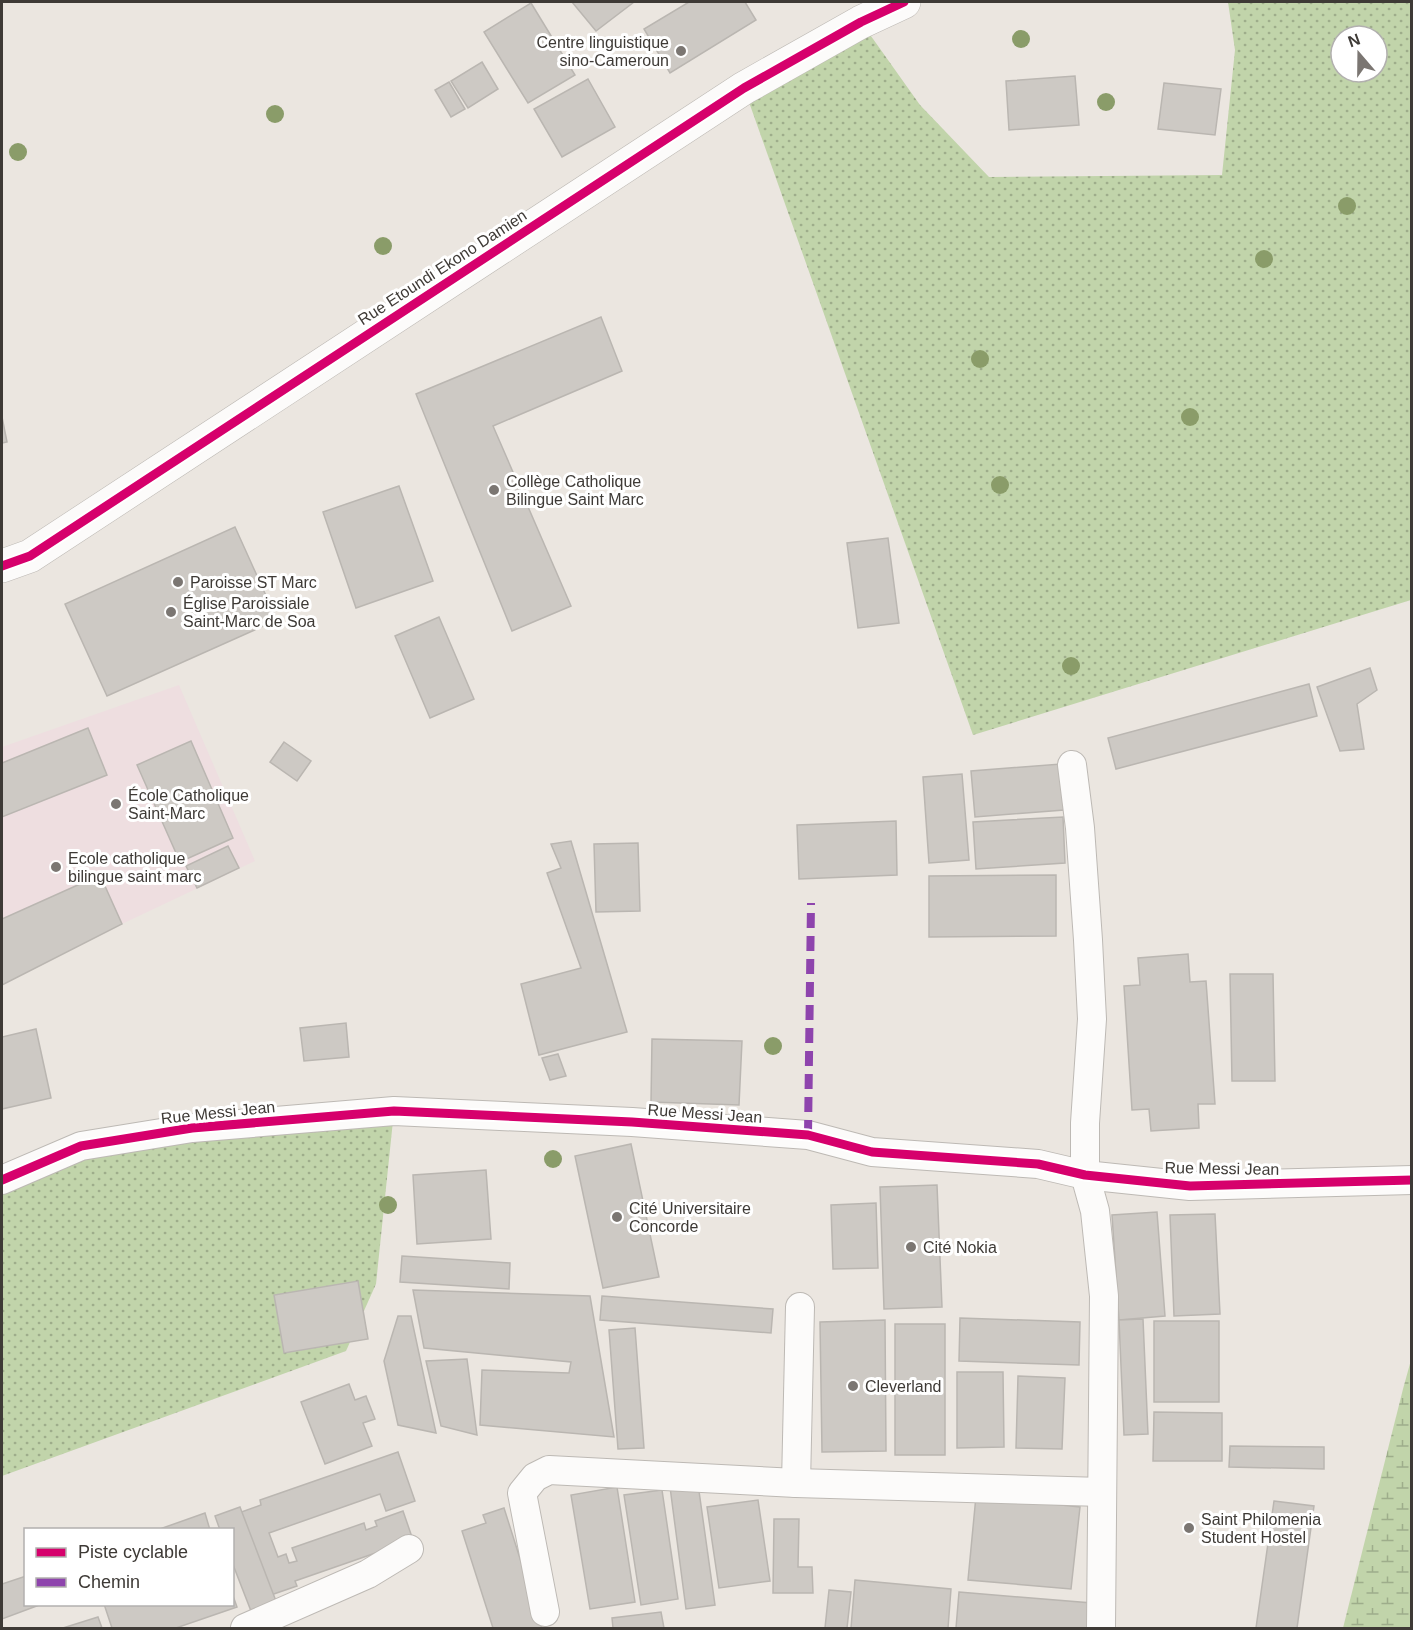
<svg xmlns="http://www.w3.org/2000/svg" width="1413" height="1630" font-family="Arial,sans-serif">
  <defs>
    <pattern id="grass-dots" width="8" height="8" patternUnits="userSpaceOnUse" patternTransform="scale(1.5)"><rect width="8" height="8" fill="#c1d4aa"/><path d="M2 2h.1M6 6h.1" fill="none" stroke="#9ead8b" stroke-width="1.8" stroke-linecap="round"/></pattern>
    <pattern id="wetland-marsh" width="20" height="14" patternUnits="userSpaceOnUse" patternTransform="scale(1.5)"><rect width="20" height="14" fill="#c1d4aa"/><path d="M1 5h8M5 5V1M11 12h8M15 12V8" fill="none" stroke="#9ead8b"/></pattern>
  </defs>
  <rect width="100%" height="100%" fill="#ebe6e0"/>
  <polygon fill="#eedee0" points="179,685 255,861 122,924 2,985 2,747"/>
  <g fill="url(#grass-dots)" fill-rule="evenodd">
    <path d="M1228,2H1411V600L973,735L744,88L861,22L920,105L989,177L1222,175L1235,50ZM1341,36H1377V72H1341Z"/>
    <polygon points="394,1111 376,1284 346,1351 2,1476 2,1180 82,1146"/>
  </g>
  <polygon fill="url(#wetland-marsh)" points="1411,1360 1411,1628 1343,1628 1403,1389"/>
  <g fill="#cdc9c4" stroke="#bab6b1" stroke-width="1.5">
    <polygon points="572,2 634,2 596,31"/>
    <polygon points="689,2 745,2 756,20 670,73 644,29"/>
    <polygon points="531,3 575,75 528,103 484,32"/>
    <polygon points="482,62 498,89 468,108 451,81"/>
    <polygon points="1075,76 1079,125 1009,130 1006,81"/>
    <polygon points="588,79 615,127 562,157 534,109"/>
    <polygon points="449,82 465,109 451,117 435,90"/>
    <polygon points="1164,83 1221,89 1215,135 1158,129"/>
    <polygon points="601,317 622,371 493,426 571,606 512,631 416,394"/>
    <polygon points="2,417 7,442 2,443"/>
    <polygon points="399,486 433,581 356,608 323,512"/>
    <polygon points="235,527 277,620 107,696 65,604"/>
    <polygon points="888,538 899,623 858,628 847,543"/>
    <polygon points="439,617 474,699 430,718 395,636"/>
    <polygon points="1370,668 1377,690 1357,704 1364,749 1340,751 1317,687"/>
    <polygon points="1309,684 1317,716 1116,769 1108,738"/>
    <polygon points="88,728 107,775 2,817 2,763"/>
    <polygon points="191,741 233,838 180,862 137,765"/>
    <polygon points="284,742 311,761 297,781 270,762"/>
    <polygon points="1061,764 1064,810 975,817 971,771"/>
    <polygon points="962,774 969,860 929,863 923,777"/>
    <polygon points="1063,817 1065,863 976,869 973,822"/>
    <polygon points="896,821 897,875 799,879 797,825"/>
    <polygon points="571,841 627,1032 539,1055 521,984 581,968 547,873 561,868 551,844"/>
    <polygon points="638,843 640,911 596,912 594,844"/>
    <polygon points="228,846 239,868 197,888 186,866"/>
    <polygon points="100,875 122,924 2,985 2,919"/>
    <polygon points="1056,875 1056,936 929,937 929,876"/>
    <polygon points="1188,954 1190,982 1206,981 1215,1104 1198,1104 1199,1128 1151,1131 1149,1109 1132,1110 1124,986 1140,985 1138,958"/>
    <polygon points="1230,974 1273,974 1275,1081 1232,1081"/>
    <polygon points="346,1023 349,1057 304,1061 300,1028"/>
    <polygon points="36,1029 51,1098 2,1109 2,1037"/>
    <polygon points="652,1039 742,1041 739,1105 651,1102"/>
    <polygon points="558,1054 566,1076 550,1080 542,1058"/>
    <polygon points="631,1144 659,1277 603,1288 575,1156"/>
    <polygon points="486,1170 491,1239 417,1244 413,1175"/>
    <polygon points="937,1185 942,1307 884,1309 880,1187"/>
    <polygon points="876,1203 878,1268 833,1269 831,1205"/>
    <polygon points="1157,1212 1165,1316 1119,1320 1112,1215"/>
    <polygon points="1215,1214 1220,1314 1174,1316 1170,1215"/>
    <polygon points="402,1256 510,1263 509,1289 400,1282"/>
    <polygon points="358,1281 368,1339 284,1353 274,1295"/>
    <polygon points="413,1290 590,1296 614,1437 480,1425 482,1370 569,1373 571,1362 424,1348"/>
    <polygon points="602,1296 773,1309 771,1333 600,1320"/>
    <polygon points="398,1316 411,1316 436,1433 398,1425 384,1361"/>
    <polygon points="960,1318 1080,1322 1079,1365 959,1361"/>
    <polygon points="1143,1319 1148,1434 1124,1435 1119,1320"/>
    <polygon points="885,1320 886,1451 822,1452 820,1322"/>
    <rect x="1154" y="1321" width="65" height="81"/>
    <rect x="895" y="1324" width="50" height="131"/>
    <polygon points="635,1328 644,1448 618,1449 609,1330"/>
    <polygon points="467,1359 477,1435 441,1426 426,1361"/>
    <polygon points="957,1372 1003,1372 1004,1447 957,1448"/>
    <polygon points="1018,1376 1065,1378 1062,1449 1016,1448"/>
    <polygon points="349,1384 355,1400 366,1396 375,1419 363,1423 372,1446 325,1464 301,1402"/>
    <polygon points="1154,1412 1222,1413 1222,1461 1153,1461"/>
    <polygon points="1230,1446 1324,1447 1324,1469 1229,1467"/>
    <polygon points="398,1452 415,1501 386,1511 380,1494 269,1533 278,1557 286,1554 289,1563 297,1561 292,1548 364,1523 366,1530 377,1526 375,1521 403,1511 413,1540 295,1581 297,1586 265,1597 236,1514 261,1505 260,1500"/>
    <polygon points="698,1484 715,1605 686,1609 670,1487"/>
    <polygon points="617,1487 635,1602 590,1609 571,1495"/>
    <polygon points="662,1490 678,1599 641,1605 624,1495"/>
    <polygon points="976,1496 1080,1507 1071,1589 968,1580"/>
    <polygon points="758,1500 770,1581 719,1588 707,1507"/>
    <polygon points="1274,1501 1314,1506 1297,1628 1256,1628"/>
    <polygon points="240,1507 276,1601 251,1611 232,1562 232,1530 220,1530 215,1516"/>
    <polygon points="504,1508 542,1628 493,1628 462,1531 486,1523 483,1515"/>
    <polygon points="205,1513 210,1530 157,1530"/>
    <polygon points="774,1519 799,1519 798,1567 812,1567 813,1593 773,1593"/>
    <polygon points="26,1576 26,1604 42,1604 2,1619 2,1584"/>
    <polygon points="855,1580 951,1589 948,1628 851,1628"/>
    <polygon points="829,1590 851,1592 847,1628 825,1628"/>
    <polygon points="959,1592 1092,1603 1090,1628 956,1628"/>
    <polygon points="232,1593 237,1607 176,1628 112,1628 104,1604 232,1604"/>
    <polygon points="661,1612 664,1628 613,1628 612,1618"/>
    <polygon points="98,1617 102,1628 63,1628"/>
  </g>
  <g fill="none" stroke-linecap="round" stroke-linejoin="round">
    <g stroke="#bdb9b4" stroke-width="30">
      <g id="minor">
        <polyline points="1072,765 1080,828 1088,940 1092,1019 1085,1123 1085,1175 1095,1211 1104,1296 1101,1628"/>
        <polyline points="2,1180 81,1146 192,1128 394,1111 632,1122 808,1135 872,1152 1038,1164 1085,1175 1190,1186 1412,1180"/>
        <polyline points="796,1483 800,1307"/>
        <polyline points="545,1612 522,1493 535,1477 549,1470 796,1483 1102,1492"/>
        <polyline points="245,1628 368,1574 409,1549"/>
      </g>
    </g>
    <g stroke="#bdb9b4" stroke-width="34">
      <polyline id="tertiary" points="2,566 30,556 744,88 861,22 904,2"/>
    </g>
    <use href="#minor" stroke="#fcfbfa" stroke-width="28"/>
    <use href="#tertiary" stroke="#fcfbfa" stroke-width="33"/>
    <polyline stroke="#8e44ad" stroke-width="8" stroke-dasharray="15 8" stroke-linecap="butt" points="808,1135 811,903"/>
    <g stroke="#fff" stroke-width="13">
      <g id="cycleway">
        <polyline points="2,566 30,556 744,88 861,22 904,2"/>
        <polyline points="2,1180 81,1146 192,1128 394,1111 632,1122 808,1135 872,1152 1038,1164 1085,1175 1190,1186 1412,1180"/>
      </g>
    </g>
    <use href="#cycleway" stroke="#d6006c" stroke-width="9"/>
  </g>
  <g fill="#8a9c69">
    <circle cx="1021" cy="39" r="9"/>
    <circle cx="1106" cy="102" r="9"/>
    <circle cx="275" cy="114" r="9"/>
    <circle cx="18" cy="152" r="9"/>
    <circle cx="1347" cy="206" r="9"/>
    <circle cx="383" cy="246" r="9"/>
    <circle cx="1264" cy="259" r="9"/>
    <circle cx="980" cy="359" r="9"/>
    <circle cx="1190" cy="417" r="9"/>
    <circle cx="1000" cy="485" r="9"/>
    <circle cx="1071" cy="666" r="9"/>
    <circle cx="773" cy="1046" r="9"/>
    <circle cx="553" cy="1159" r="9"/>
    <circle cx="388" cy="1205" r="9"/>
  </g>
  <g fill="#7b7672" stroke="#fff" stroke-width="2">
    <circle cx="681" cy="51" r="6"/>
    <circle cx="494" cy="490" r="6"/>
    <circle cx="178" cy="582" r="6"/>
    <circle cx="171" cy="612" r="6"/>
    <circle cx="116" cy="804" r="6"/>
    <circle cx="56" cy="867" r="6"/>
    <circle cx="617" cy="1217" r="6"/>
    <circle cx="911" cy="1247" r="6"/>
    <circle cx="853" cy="1386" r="6"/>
    <circle cx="1189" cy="1528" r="6"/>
  </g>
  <g text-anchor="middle" stroke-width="6" stroke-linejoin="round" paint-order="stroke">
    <g font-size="16" fill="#3e3a36" stroke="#fff" text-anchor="start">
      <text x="669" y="48" text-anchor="end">Centre linguistique<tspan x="669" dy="18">sino-Cameroun</tspan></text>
      <text x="506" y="487">Collège Catholique<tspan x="506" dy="18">Bilingue Saint Marc</tspan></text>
      <text x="190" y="588">Paroisse ST Marc</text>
      <text x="183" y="609">Église Paroissiale<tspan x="183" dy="18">Saint-Marc de Soa</tspan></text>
      <text x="128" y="801">École Catholique<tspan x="128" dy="18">Saint-Marc</tspan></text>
      <text x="68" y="864">Ecole catholique<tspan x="68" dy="18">bilingue saint marc</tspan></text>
      <text x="629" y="1214">Cité Universitaire<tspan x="629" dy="18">Concorde</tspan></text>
      <text x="923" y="1253">Cité Nokia</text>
      <text x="865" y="1392">Cleverland</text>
      <text x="1201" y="1525">Saint Philomenia<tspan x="1201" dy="18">Student Hostel</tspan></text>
    </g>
    <g font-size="16" fill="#3e3a36" stroke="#fff">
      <text transform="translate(442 267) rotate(-33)" y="6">Rue Etoundi Ekono Damien</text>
      <text transform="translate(218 1112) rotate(-6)" y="6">Rue Messi Jean</text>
      <text transform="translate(705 1113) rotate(4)" y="6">Rue Messi Jean</text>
      <text transform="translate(1222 1168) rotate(1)" y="6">Rue Messi Jean</text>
    </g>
  </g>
  <rect width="1413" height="1630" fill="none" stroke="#3e3a36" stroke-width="6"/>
  <rect x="24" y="1528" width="210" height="78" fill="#ffffff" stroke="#b2b0af" stroke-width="1.5"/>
  <rect x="36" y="1548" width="30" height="9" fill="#d6006c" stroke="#b2b0af" stroke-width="1.5"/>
  <text x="78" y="1558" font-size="18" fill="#3e3a36">Piste cyclable</text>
  <rect x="36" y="1578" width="30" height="9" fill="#8e44ad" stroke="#b2b0af" stroke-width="1.5"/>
  <text x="78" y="1588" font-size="18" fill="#3e3a36">Chemin</text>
  <g transform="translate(1359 54) rotate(340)"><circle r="28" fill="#ffffff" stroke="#b2b0af" stroke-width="1.5"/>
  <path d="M0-4.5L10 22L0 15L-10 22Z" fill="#7b7672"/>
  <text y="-9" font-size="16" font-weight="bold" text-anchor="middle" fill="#3e3a36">N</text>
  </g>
</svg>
